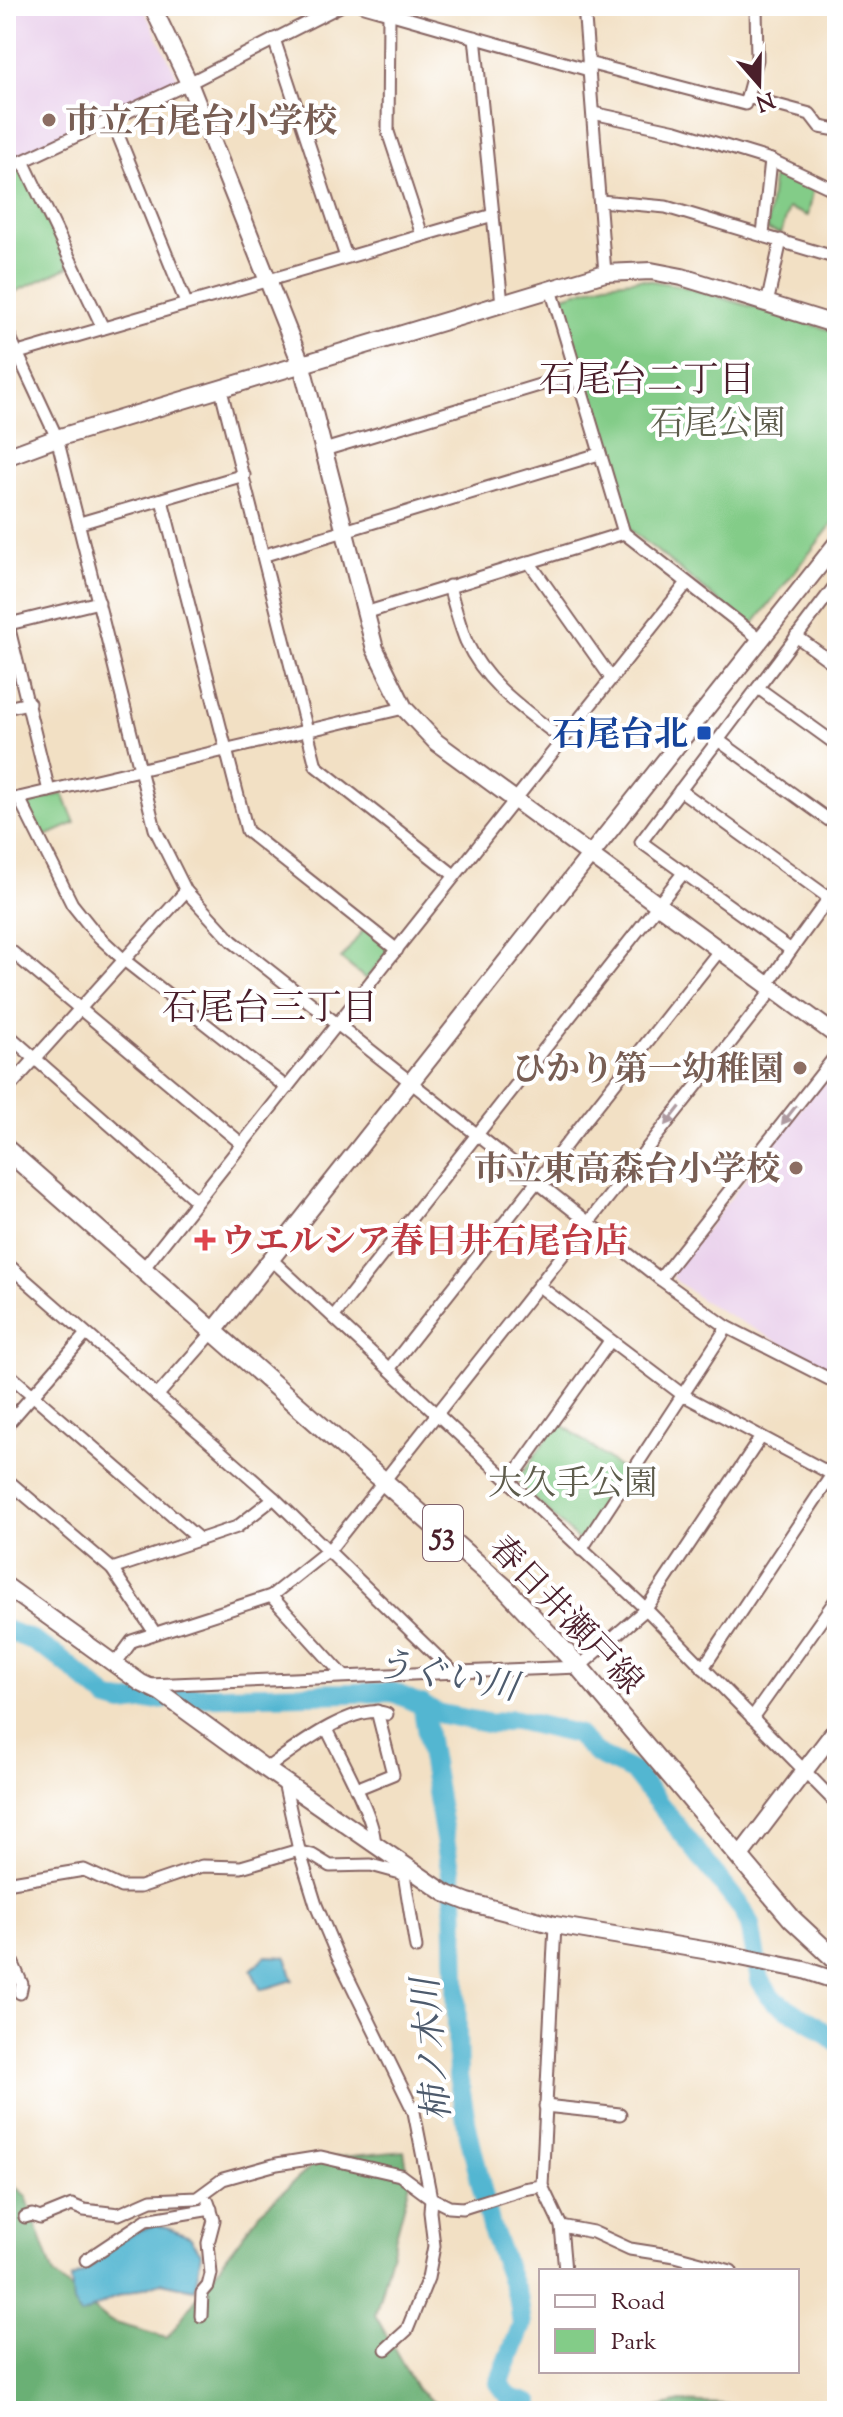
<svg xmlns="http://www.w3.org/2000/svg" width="843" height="2417" font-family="'Sorts Mill Goudy','Noto Serif JP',serif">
  <rect width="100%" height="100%" fill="#fff"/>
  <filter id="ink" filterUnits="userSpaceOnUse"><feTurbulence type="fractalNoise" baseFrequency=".0125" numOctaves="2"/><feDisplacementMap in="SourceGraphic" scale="16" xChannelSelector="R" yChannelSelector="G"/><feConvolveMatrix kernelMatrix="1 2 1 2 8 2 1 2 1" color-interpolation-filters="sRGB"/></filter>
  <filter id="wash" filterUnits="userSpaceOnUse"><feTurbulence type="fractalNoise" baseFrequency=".006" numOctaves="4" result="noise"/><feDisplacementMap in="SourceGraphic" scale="32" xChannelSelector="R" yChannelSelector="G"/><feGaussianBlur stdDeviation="1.8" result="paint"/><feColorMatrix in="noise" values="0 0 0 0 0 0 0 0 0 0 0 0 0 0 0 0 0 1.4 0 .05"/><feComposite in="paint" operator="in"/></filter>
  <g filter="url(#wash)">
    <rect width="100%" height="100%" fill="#f2e0c4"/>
    <g fill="#ead1ec">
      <polygon points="6,6 142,6 179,80 6,160"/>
      <polygon points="837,1062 837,1374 703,1301 674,1279 672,1273"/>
    </g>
    <g fill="#83cc88" stroke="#66765a" stroke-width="2">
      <polygon points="774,168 814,187 808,216 789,208 781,234 767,230"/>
      <polygon points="18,169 23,171 69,267 6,296 6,175"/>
      <polygon points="641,279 682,286 837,332 837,518 751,627 627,527 558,298 606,283"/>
      <polygon points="63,794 75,823 44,837 28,805 31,801"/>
      <polygon points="364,929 388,947 388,952 366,979 341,959"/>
      <polygon points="559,1422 626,1473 583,1539 578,1540 519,1484 518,1479"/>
    </g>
    <g fill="#6ab074" stroke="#5a6850" stroke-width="2">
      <polygon points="404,2151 410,2183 375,2315 417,2389 445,2411 6,2411 6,2179 26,2196 54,2275 109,2321 167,2338 259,2213 320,2159"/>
      <polygon points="837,2399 837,2411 644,2411 680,2402 831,2409"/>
    </g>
    <g fill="#53b6d1" stroke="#4e6a7e" stroke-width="2">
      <polygon points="266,1956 286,1957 293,1980 261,1990 251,1970"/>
      <polygon points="156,2224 190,2237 201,2253 195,2289 161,2282 111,2299 81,2315 73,2303 71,2279 85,2272 125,2237"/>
    </g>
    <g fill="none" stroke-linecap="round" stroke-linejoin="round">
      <g stroke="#53b6d1" stroke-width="20">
        <polyline points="6,1630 29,1639 60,1658 108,1699 122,1703 176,1697 393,1692 441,1714 492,1724 512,1719 576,1734 598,1755 634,1772 743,1910 750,1925 760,1980 773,2000 814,2024 837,2042"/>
        <polyline points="422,1704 454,1892 458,2076 467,2126 491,2227 519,2302 522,2325 499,2383 510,2398 530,2404 531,2411"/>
      </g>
    </g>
  </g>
  <g filter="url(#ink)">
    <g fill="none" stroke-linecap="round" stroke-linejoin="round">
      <g stroke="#856361" stroke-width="15">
        <g id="street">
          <polyline points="364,6 589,70"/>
          <polyline points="584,6 605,273"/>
          <polyline points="389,13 388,132 422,235"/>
          <polyline points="475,37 502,304"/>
          <polyline points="274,39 346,257"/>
          <polyline points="588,63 745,104 757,60 756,6"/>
          <polyline points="747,97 810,114 820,127 837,130"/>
          <polyline points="593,113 676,131 771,160 837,191"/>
          <polyline points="112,120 186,303"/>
          <polyline points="23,161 103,328"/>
          <polyline points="6,169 189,83 340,6"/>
          <polyline points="600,201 666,207 837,258"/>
          <polyline points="763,234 771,160"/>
          <polyline points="551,289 624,533 761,640"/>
          <polyline points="767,304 781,240"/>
          <polyline points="6,329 57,438 155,829 186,891 232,941 660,1279 727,1327 837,1383"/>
          <polyline points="18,353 493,215"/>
          <polyline points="221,390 316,766 454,875"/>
          <polyline points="324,450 576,374"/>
          <polyline points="162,500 247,831 397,950"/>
          <polyline points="80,523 244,475"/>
          <polyline points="265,555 599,454"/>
          <polyline points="529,562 611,678"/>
          <polyline points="837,583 641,842 791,950 837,887"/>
          <path d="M449,586C454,604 459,624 466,641C486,685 525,710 562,739"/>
          <polyline points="365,613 624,533"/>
          <polyline points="6,617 49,791"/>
          <polyline points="9,624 99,602"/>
          <polyline points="796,636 837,666"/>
          <polyline points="758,688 837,745"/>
          <polyline points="6,708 29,703"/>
          <polyline points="718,740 837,826"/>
          <polyline points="680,790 829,898"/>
          <polyline points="19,798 72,904 96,934 124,960 287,1088"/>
          <polyline points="6,801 404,708"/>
          <polyline points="6,947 242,1144"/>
          <polyline points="768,984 791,950"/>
          <polyline points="6,1033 197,1201"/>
          <polyline points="6,1091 186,891"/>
          <polyline points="271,1259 646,1609 837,1804"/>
          <polyline points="6,1263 274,1498 453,1672"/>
          <polyline points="143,1269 687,583"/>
          <polyline points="660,1279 837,1054"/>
          <polyline points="539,1286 683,1395 837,1477"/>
          <polyline points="334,1316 684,872"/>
          <polyline points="389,1369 719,951"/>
          <polyline points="6,1372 199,1539"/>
          <polyline points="157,1396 214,1331"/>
          <polyline points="6,1426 86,1334"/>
          <polyline points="6,1479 112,1569 155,1633"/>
          <polyline points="510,1481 610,1341"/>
          <polyline points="581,1550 727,1327"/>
          <polyline points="112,1569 237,1527 274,1498"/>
          <polyline points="271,1596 344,1676"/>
          <polyline points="115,1664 132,1641 271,1596 331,1548 773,989"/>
          <polyline points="703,1668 837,1467"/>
          <polyline points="149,1685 579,1667 646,1609 761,1437"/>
          <polyline points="752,1718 837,1598"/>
          <path d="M327,1729C337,1751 379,1825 374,1845"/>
          <path d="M266,1769C291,1751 356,1700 387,1714"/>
          <polyline points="284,1782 299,1850 316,1905 337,1955 414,2112 431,2198 430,2212 434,2246 428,2278 407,2330 386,2349"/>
          <polyline points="356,1789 393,1774 377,1711"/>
          <polyline points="300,1852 312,1855 330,1866 371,1865 404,1874 416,1948"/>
          <polyline points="6,1883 84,1870 121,1887 140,1887 202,1866 241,1867 299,1850"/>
          <polyline points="555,1925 542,2186 561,2226 593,2232 630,2249 675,2256 731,2271"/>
          <polyline points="6,1948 22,1984 20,1993"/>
          <polyline points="545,2106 620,2114"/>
          <polyline points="25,2217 32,2215 40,2218 72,2205 84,2210 119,2214 151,2200 197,2198 223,2179 277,2164 321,2157 400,2175 431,2198 449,2207 463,2208 523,2189 542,2186"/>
          <polyline points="561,2226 565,2271"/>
          <polyline points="86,2260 146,2220 211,2209"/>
          <polyline points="201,2316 202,2293 208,2286 211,2274 208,2243 214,2220 208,2202"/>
        </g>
      </g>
      <g stroke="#856361" stroke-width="20">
        <g id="secondary">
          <polyline points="152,6 189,83 302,366 375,649 404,708 436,742 837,1036"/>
          <polyline points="6,457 57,438 605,273 651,271 682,277 837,325"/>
          <polyline points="214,1331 837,543"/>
          <polyline points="6,1586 141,1683 160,1692 266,1769 445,1893 468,1902 555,1925 721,1953 804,1970 837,1981"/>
          <polyline points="739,1857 837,1728"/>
        </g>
      </g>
      <g stroke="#856361" stroke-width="22">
        <polyline id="primary" points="6,1149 506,1589 579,1667 792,1919 837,1961"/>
      </g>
      <use href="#street" stroke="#fff" stroke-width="11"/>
      <use href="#secondary" stroke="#fff" stroke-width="16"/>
      <use href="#primary" stroke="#fff" stroke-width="18"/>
    </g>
    <defs><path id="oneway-solid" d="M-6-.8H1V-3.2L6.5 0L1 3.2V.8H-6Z" transform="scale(2)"/></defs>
    <g fill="#ae9aa0">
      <use href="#oneway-solid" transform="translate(789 1115) rotate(128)"/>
      <use href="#oneway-solid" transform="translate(673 1116) rotate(128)"/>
    </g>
  </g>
  <g fill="#8d6e63" stroke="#fff" stroke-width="3">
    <circle cx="49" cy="120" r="8"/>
    <circle cx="800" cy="1068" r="8"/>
    <circle cx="796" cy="1168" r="8"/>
  </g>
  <rect fill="#1a4fb4" stroke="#fff" stroke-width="3" x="696" y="725" width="16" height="16" rx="4"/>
  <path fill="#e0444e" stroke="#fff" stroke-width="3" d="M201 1228h8v8h8v8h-8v8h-8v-8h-8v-8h8z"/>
  <g text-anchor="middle" stroke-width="8" stroke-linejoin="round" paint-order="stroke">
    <rect fill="#fff" stroke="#80626b" stroke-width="2" x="423" y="1505" width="40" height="56" rx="6"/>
    <g font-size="32" font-weight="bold" fill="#4a1f2b">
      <text x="443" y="1544">53</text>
    </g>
    <g font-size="34" font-weight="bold" fill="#785e54" stroke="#fff" text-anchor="end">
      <text x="65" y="132" text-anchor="start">市立石尾台小学校</text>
      <text x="784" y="1080">ひかり第一幼稚園</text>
      <text x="780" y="1180">市立東高森台小学校</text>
    </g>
    <g font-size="34" fill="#5e5c4c" stroke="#fff">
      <text x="718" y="434">石尾公園</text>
      <text x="573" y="1494">大久手公園</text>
    </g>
    <g font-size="34" font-weight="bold" fill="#164399" stroke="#fff" text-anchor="end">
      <text x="688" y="745">石尾台北</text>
    </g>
    <g font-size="34" font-weight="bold" fill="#be3a42" stroke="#fff" text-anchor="start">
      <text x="221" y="1252">ウエルシア春日井石尾台店</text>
    </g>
    <g font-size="34" fill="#4a1f2b" stroke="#fff">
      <text transform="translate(567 1614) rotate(46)" y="12">春日井瀬戸線</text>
    </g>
    <g font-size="36" fill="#4a1f2b" stroke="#fff">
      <text x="647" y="391">石尾台二丁目</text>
      <text x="270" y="1019">石尾台三丁目</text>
    </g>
    <g font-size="36" font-style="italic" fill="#4e5b6d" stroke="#fff">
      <text transform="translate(447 1674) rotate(10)" y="13">うぐい川</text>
      <text transform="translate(430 2050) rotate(-95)" y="13">柿ノ木川</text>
    </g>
  </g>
  <rect width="843" height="2417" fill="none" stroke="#fff" stroke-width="32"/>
  <rect x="539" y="2269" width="260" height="104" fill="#ffffff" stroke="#b7a5aa" stroke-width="2"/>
  <rect x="555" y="2295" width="40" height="12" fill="#ffffff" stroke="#b7a5aa" stroke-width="2"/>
  <text x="611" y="2309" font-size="24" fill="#4a1f2b">Road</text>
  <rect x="555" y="2329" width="40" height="24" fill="#83cc88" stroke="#b7a5aa" stroke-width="2"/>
  <text x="611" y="2349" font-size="24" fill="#4a1f2b">Park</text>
  <g transform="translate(759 84) rotate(160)" stroke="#ffffff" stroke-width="6" paint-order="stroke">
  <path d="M0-6L14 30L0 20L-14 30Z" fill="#4a1f2b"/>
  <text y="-12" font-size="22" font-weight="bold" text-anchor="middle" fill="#4a1f2b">N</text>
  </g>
</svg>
